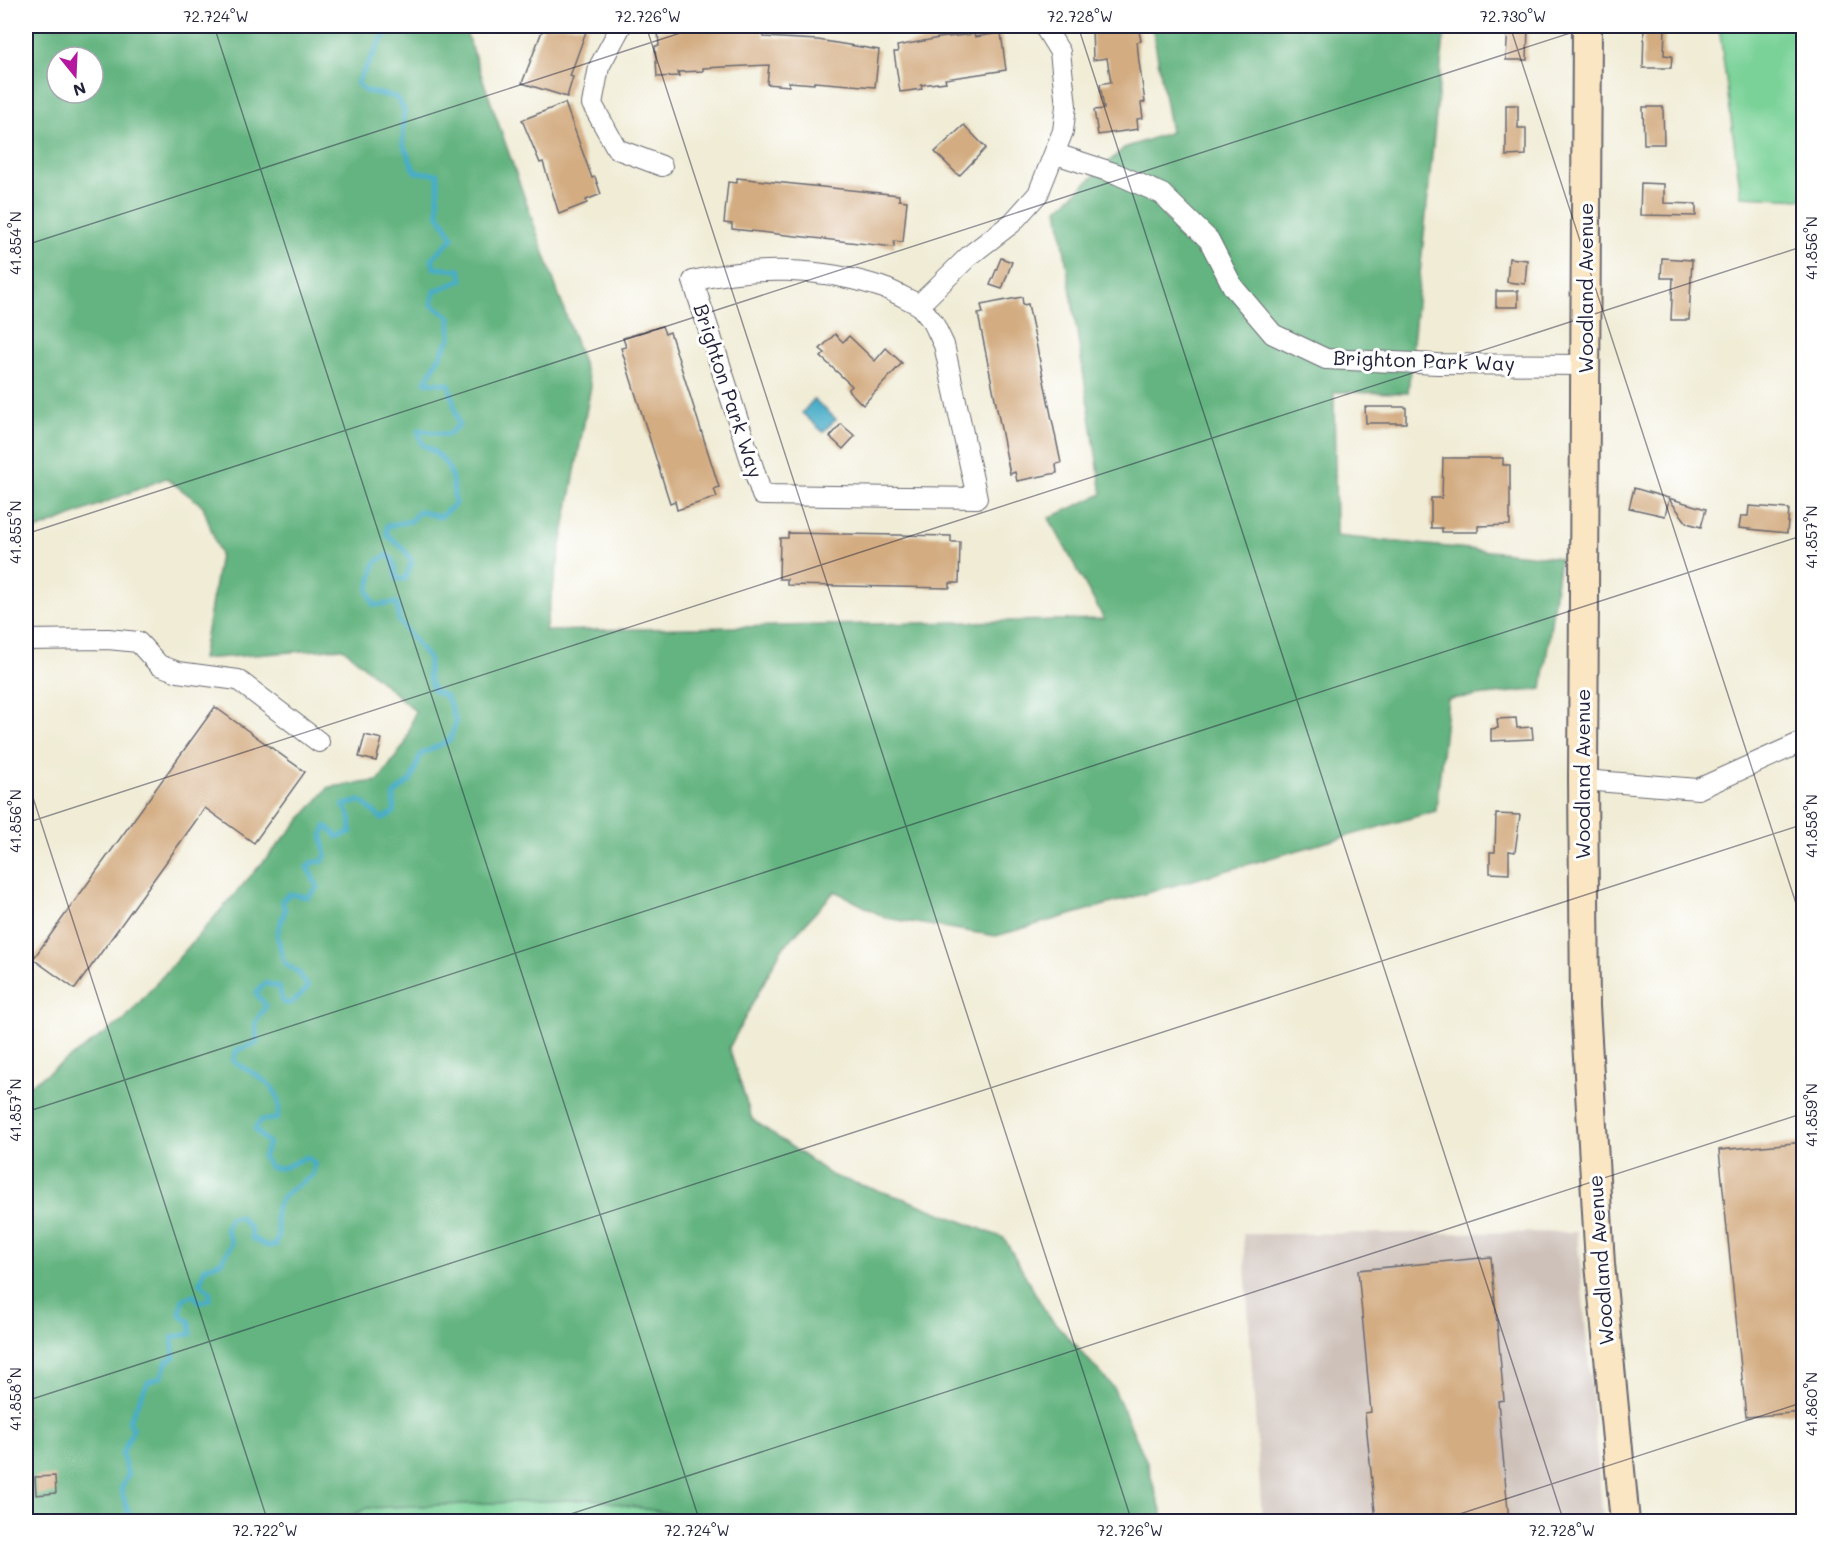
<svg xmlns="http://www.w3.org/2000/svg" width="1829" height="1547" font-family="Mali,sans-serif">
  <rect width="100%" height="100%" fill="#fff"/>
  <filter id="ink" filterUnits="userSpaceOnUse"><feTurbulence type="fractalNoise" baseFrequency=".0167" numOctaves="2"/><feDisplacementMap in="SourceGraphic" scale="12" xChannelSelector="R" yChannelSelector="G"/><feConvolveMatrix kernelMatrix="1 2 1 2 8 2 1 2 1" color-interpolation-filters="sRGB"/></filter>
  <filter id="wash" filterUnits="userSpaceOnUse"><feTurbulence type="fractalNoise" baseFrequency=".008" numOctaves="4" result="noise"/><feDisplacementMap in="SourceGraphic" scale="24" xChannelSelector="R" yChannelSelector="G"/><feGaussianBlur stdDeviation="1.35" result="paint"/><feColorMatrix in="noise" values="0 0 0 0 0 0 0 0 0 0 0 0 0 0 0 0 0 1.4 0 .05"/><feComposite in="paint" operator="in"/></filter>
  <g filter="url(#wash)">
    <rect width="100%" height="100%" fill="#f0ecd6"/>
    <polygon fill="#cec1ba" points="1577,1232 1603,1521 1262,1521 1243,1234"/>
    <g fill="#7ad298" stroke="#4e7a6a" stroke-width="1.5">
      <polygon points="1719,26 1803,26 1803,199 1741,196"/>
      <polygon points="593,1499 714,1521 342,1522 366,1508"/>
    </g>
    <path fill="#63b480" stroke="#426b5e" stroke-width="1.5" fill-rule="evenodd" d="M26,26H464L591,386L545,631L1104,619L1049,518L1102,494L1058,209L1124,148L1171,132L1152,26H1445L1408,393L1334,392L1336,536L1560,558L1542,689L1448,699L1436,811L996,936L886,918L835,891L781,950L729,1048L752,1119L833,1176L905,1199L1004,1238L1047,1314L1113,1387L1146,1460L1164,1521L714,1522L593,1499L366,1508L342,1522H26V1088L124,1020L329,787L378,781L405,744L415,711L343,648L202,659L220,555L203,506L166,478L26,534ZM57,57H93V93H57Z"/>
    <polygon fill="#48adc7" stroke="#356881" stroke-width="1.5" points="814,399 836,419 823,432 802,413"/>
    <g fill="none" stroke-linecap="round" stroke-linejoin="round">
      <path stroke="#48adc7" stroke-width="5" d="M99,1522L130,1518L121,1489L128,1475L122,1454L133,1429L129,1421L148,1382L161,1377L167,1361L174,1357L172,1337L191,1334L190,1322L180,1315L183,1299L194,1295L200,1303L210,1299V1292L200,1283L205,1268L221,1262L232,1244L226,1229L230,1218L240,1217L250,1228L252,1238L267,1246L276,1245C280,1233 277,1229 276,1217C274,1196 297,1186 312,1176L315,1164L307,1157L283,1168H271L263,1157L269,1144L255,1129L261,1120L277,1119C287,1086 258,1077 233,1061L237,1050L257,1043L255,1023L266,1006L256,993L265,983L279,987L283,1003H292L308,987L299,973L284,963L277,934L285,910L282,900L290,894L308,897L318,887L307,867L313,862H322L326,855L322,836L326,826L338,837L351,832L350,816L343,805L361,801L382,819L394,812V794L411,780L421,754L450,740L456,722L447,697L433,690L428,675L429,659L399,621L397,603L374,605L368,591L375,563L387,555L393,560L397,579H405L412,562L403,548L387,535V526L411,521L419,511L440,517L455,504C452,471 451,460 422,444L418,430L448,435L459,425L449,384L425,382L450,338V317L431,304L435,291L462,280L460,270L434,268L432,258L453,238L438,213V174L415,172L403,144L404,109L396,97L365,91L357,83L386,32L384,26"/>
    </g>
    <g id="blocks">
      <g fill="#d3ac81">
        <polygon points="544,26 588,26 570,76 573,77 567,97 522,83"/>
        <polygon points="736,26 737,30 763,28 764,37 818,40 879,50 875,87 814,82 814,84 789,82 789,86 767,84 769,65 703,68 703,71 678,72 679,76 657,77 655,46 659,46 658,31"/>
        <polygon points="1092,26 1138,26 1141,41 1137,42 1139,62 1145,102 1141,103 1143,118 1137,119 1138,129 1098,135 1094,110 1104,109 1100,84 1111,82 1107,58 1093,60"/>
        <polygon points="1508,26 1528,26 1527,60 1506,60"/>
        <polygon points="1644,26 1665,27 1664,55 1672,56 1671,68 1643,68"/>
        <polygon points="1001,33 1006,70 945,79 946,82 921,85 922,89 900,92 894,52 898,52 897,46 939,38 974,34 975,37"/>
        <polygon points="565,103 592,178 595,177 601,194 586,200 587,203 559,214 543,162 540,163 522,120"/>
        <polygon points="1506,105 1518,105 1518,128 1526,128 1526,155 1506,156"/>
        <polygon points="1643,107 1663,107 1664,144 1644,144"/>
        <polygon points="964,125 986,148 959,176 935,152"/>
        <polygon points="737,178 899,195 899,200 907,201 903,242 894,241 894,247 732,229 732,224 724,223 728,182 737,183"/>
        <polygon points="1641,183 1664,184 1664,203 1696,204 1696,216 1640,215"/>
        <polygon points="1001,258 1012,262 1002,289 990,285"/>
        <polygon points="1509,258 1527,260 1525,284 1507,282"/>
        <polygon points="1662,258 1692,260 1689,320 1671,320 1673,278 1661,278"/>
        <rect x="1496" y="291" width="22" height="16"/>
        <polygon points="1022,297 1023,305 1028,304 1061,463 1056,464 1057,473 1017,481 1015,472 1010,474 978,314 983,313 981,305"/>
        <polygon points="662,326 665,334 670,332 719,487 714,489 717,497 677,510 675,501 670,503 621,348 626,347 623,338"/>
        <polygon points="835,334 843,342 849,336 875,361 886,348 902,363 863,405 848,390 852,386 821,357 825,353 820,349"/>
        <polygon points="1365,407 1406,407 1406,423 1366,423"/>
        <polygon points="841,424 855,436 843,449 830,437"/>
        <polygon points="1443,458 1503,458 1503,465 1510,465 1510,525 1478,526 1478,532 1442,532 1442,528 1431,528 1431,498 1442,498"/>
        <polygon points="1634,488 1706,509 1701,527 1687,523 1669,499 1665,516 1629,508"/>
        <polygon points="1749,506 1789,509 1787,533 1739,528 1741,516 1748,516"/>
        <polygon points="788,533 951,536 951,542 960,542 959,583 950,583 950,588 787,585 787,579 779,579 780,538 788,538"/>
        <polygon points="215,707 305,772 254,843 205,808 75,989 33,959"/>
        <polygon points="1516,718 1517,728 1532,727 1533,739 1491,741 1491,729 1498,728 1497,719"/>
        <polygon points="365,735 382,739 376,761 359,757"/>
        <polygon points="1496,814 1520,815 1515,852 1509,851 1509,874 1490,873 1490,852 1495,852"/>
        <polygon points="1794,1143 1803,1143 1803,1412 1746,1417 1719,1150"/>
        <polygon points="1491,1257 1504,1400 1498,1401 1509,1521 1376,1521 1365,1413 1371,1412 1358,1270"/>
        <polygon points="55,1476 56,1493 36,1495 35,1477"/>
      </g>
    </g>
  </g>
  <g filter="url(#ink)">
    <use href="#blocks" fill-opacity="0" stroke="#6a6971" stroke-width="1.5"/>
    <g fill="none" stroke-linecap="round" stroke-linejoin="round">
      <g stroke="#6a6971" stroke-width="22">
        <g id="street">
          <polyline points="621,26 599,67 592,104 617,149 662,166"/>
          <polyline points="1056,154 1117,174 1162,194 1209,240 1233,287 1273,334 1326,359 1438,364 1585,365"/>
          <path d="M919,305L933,322L944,345L977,498L762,495L693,281C753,266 821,267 881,287C894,291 907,299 919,305L969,256L1012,223L1038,194L1063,131L1066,106L1060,52L1044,26"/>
          <polyline points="26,640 108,639 138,642 159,665 178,672 238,680 319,742"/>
          <polyline points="1583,780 1698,789 1804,741"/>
        </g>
      </g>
      <g stroke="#6a6971" stroke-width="32">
        <polyline id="secondary" points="1587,26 1583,780 1585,1006 1600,1264 1625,1522"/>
      </g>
      <use href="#street" stroke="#fff" stroke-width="20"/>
      <use href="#secondary" stroke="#fbe6c4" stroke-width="28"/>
    </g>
  </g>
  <path fill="none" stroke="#22223b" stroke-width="1.5" stroke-opacity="0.45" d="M214,26L700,1522M646,26L1132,1522M1078,26L1564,1522M1510,26L1804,928M26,245L702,26M26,534L1592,26M26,776L268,1522M26,823L1804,246M26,1112L1804,535M26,1401L1804,824M546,1522L1804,1113M1435,1522L1804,1402"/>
  <g text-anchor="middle" stroke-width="6" stroke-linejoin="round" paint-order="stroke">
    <g font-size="20" fill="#22223b" stroke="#fff">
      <text transform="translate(1586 288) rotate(-90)" y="7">Woodland Avenue</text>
      <text transform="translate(1424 361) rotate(2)" y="7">Brighton Park Way</text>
      <text transform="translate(728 391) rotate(72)" y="7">Brighton Park Way</text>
      <text transform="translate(1583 774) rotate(-90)" y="7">Woodland Avenue</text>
      <text transform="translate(1601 1260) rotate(-94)" y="7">Woodland Avenue</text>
    </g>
  </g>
  <rect width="1829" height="1547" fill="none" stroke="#fff" stroke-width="66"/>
  <g transform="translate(75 75) rotate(162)"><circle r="28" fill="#ffffff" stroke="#a7a7b1" stroke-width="1.5"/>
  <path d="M0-4.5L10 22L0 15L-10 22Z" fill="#b5179e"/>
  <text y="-9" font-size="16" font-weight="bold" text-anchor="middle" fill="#22223b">N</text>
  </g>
  <rect x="33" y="33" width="1763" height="1481" fill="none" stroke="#22223b" stroke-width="2"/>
  <g font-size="15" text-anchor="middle" fill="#22223b">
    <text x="216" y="22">72.724°W</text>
    <text x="648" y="22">72.726°W</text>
    <text x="1080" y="22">72.728°W</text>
    <text x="1513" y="22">72.730°W</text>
    <text transform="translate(16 243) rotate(-90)" y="5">41.854°N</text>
    <text transform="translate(1812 248) rotate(-90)" y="5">41.856°N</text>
    <text transform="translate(16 532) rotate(-90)" y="5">41.855°N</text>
    <text transform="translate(1812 537) rotate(-90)" y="5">41.857°N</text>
    <text transform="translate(16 821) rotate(-90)" y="5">41.856°N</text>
    <text transform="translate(1812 826) rotate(-90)" y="5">41.858°N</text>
    <text transform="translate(16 1110) rotate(-90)" y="5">41.857°N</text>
    <text transform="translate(1812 1115) rotate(-90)" y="5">41.859°N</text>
    <text transform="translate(16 1399) rotate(-90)" y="5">41.858°N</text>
    <text transform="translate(1812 1404) rotate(-90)" y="5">41.860°N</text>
    <text x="265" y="1536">72.722°W</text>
    <text x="697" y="1536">72.724°W</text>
    <text x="1130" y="1536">72.726°W</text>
    <text x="1562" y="1536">72.728°W</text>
  </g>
</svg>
